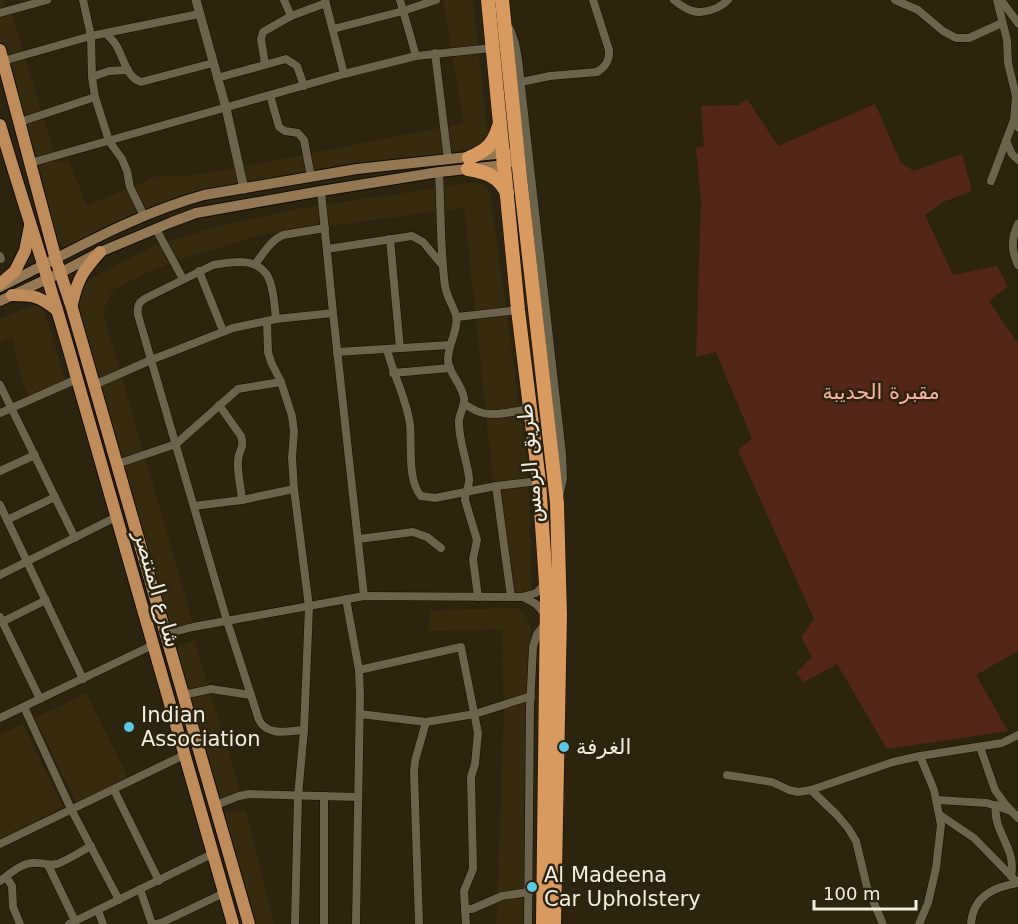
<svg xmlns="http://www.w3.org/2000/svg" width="1018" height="924" font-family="'DejaVu Sans','Noto Sans Arabic',sans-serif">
  <rect width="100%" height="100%" fill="#2c240f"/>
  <g fill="#362b0e">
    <polygon points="0,0 4,0 6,12 11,11 57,162 68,160 87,205 158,176 189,176 284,159 463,123 443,0 473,0 489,145 311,177 195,196 69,251 62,246 55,238 0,47"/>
    <polygon points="474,182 484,185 490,193 528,467 532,594 505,594 464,208 261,235 175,261 129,281 112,291 103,312 194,626 174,628 166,617 75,304 81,289 90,279 153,246 222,225 297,209"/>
    <polygon points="35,304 43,309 66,381 29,396 21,378 12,337 0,343 0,319"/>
    <polygon points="518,608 527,618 531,630 524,924 496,924 504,714 502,630 428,631 430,610"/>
    <polygon points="194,640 243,799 220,803 173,649"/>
    <polygon points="86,693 129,779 76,802 35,718"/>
    <polygon points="23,724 63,807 0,838 0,735"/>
    <polygon points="246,810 274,924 252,924 220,814"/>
  </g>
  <polygon fill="#53261a" points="747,99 778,146 875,104 901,163 914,171 962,154 972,191 943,202 925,215 953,275 997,266 1008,286 989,301 1018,344 1018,651 976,675 1008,731 887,749 837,664 804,682 796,673 812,657 801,637 814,619 738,450 752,439 716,352 696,357 701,203 696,148 704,146 701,106 739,105"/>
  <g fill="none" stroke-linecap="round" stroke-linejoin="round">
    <g stroke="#140d00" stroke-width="9">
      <g id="minor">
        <polyline points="83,0 91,36 92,77 95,97 109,141 122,159 127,171 130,187 144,216"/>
        <polyline points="284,0 291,16"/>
        <polyline points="325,0 344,74"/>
        <polyline points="400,0 416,56"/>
        <path d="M674,0C686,10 696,15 711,10C718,8 723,5 728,0"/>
        <polyline points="895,0 918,10 943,31 956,38 969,38 1002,23"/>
        <polyline points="997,0 1007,40 1008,63 1016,96 1014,120 1018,127"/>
        <polyline points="1001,0 1018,23"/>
        <polyline points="0,13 47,0"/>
        <polyline points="333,29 403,11 436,0"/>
        <polyline points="510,29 515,43 518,59 562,454 563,479 559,496"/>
        <path d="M106,33C109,37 113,40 116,45C124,58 126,77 141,82L213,63"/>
        <polyline points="435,53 448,160"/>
        <polyline points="3,61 91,36 199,14"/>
        <polyline points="265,64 261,39 263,32 291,16 326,3"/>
        <polyline points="92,77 109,71 128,70"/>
        <polyline points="217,78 286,59 297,66 304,86"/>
        <path d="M521,82L550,76L597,72C605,67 610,61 609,50L593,0"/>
        <polyline points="270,95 279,127 285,131 298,133 304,140 311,177"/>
        <polyline points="20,122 95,97"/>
        <polyline points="1006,141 1012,154 1018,160"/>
        <polyline points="30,163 344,74 416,56 492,48"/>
        <path d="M439,172C441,210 440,249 445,286C447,298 454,307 456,316C459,330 447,346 448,361C449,374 462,384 464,398C465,406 460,412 459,420C458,440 467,459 469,478C470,486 465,493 465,500L477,540L473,559L478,597"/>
        <polyline points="991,181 1014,120"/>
        <polyline points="321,191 333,313 364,596"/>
        <path d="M1018,224C1011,239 1011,250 1018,265"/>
        <polyline points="156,229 183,279"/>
        <polyline points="390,239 400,348"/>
        <polyline points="327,249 412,236 423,242 443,266"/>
        <polyline points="0,256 1,259"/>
        <path d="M255,264C264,253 271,240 283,235L325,228"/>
        <polyline points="199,271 223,331"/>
        <polyline points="457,317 518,310"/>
        <path d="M276,319C273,294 275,263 241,262C231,262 223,263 213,265L146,298C138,302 137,307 138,315L227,621L259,720C268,737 288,731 304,730"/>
        <polyline points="267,321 268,352 271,362 281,382 292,416 294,431 292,458 294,489 309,607 304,730 298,796 295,924"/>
        <path d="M387,349C393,375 406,397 410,424C412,445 407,480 421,496L435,498L496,486L539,481"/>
        <polyline points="337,352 450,345"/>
        <polyline points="393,373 450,368"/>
        <polyline points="0,385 75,538"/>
        <polyline points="94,385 151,360 233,328 276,319 333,313"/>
        <path d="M464,404C468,406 472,409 477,411C492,418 514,411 530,409"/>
        <path d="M219,405L241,436C245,448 239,449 238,460C237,473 241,487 242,500"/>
        <polyline points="0,413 77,379"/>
        <polyline points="117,464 176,444 238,389 281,382"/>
        <polyline points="0,471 35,455"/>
        <polyline points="496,486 511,597"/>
        <polyline points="0,505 83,679"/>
        <polyline points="194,506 242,500 294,489"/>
        <polyline points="7,520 55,497"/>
        <polyline points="359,539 413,532 427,537 441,548"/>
        <polyline points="0,575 116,517"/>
        <polyline points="523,597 536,604 546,615"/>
        <polyline points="346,599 359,670 360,695 356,924"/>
        <polyline points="0,617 40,699"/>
        <polyline points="2,622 46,600"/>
        <polyline points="166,634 193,627 364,596 522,597 536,593 546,583"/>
        <polyline points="359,670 461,647 478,733 475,764 471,777 473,869 464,891 466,924"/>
        <polyline points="183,695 211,689 251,695"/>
        <polyline points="24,707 71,809 119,900"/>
        <polyline points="360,714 426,722 475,714 531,696"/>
        <polyline points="0,718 153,645"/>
        <polyline points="980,747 995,790 1005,804 1018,818"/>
        <polyline points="727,775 772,782 789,790 798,792 811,790 893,762 920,756 1002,743 1018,735"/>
        <polyline points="114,790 159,881"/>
        <polyline points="811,790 837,815 848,828 856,841 867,887 883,924"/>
        <polyline points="324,796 324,924"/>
        <polyline points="937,800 987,803 1011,811"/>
        <polyline points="216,805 239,796 249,794 358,797"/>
        <path d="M996,805C992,832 1017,847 1011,876"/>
        <polyline points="940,815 974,838 1018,883"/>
        <polyline points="0,844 184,755"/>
        <polyline points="48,865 75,921"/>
        <polyline points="6,877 12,886 13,907 20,924"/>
        <path d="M0,881C11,873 23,861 38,863C45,863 49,866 57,864C68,860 80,852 91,846"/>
        <polyline points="140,889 152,924"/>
        <polyline points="465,909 472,909 502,896 529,892"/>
        <polyline points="98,910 103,924"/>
        <polyline points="69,924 212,854"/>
        <polyline points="156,924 163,922 224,893"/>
        <polyline points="419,924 414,772 415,761 426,722"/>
        <polyline points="528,924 530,707 533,647 537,634 546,623"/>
        <polyline points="919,924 928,903 936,868 941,825 934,790 920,756"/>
        <path d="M971,924C973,896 994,887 1018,883"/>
      </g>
    </g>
    <g stroke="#140d00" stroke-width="10">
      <polyline id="tertiary" points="196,0 226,108 244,189"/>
    </g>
    <g stroke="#140d00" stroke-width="12">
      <g id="secondary">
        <path d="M0,287C67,254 132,215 204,195L357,169L505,153L511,154L518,159"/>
        <polyline points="0,301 60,273 100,252 172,222 196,213 321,191 439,172 505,165 510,162"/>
      </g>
    </g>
    <g stroke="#140d00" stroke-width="14">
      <g id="primary">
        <polyline points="0,50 56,260 72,308 249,924"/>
        <path d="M0,125C25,210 54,294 77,379L233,924"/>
        <polyline points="0,284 15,271 25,251 30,226"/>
        <path d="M12,295C34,295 39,296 57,310"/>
        <path d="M72,304C78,278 83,271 100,252"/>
      </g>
    </g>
    <g stroke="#140d00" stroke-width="15">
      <g id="trunk">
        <polyline points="488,0 518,310 539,481 547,598 543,924"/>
        <polyline points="502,0 520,177 557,503 560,615 554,924"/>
        <path d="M469,158C487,150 493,145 499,126"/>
        <path d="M468,169C486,172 499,176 507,193"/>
      </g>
    </g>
    <use href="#minor" stroke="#6c634c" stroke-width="8"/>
    <use href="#tertiary" stroke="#6c634c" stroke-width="9"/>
    <use href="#secondary" stroke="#947853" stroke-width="10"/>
    <use href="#primary" stroke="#bd8c5a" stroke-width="12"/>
    <use href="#trunk" stroke="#d89a5e" stroke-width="14"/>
  </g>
  <g fill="#5ac8e6" stroke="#2c240f" stroke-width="2">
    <circle cx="129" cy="727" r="6"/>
    <circle cx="564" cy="747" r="6"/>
    <circle cx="532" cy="887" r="6"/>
  </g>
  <g text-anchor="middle" stroke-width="5" stroke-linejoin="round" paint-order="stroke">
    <g font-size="21" fill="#f7b29f" stroke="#2c240f">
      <text x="881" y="399">مقبرة الحديبة</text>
    </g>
    <g font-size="21" fill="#f2ede0" stroke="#2c240f">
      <text transform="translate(530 463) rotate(-95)" y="7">طريق الرمس</text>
      <text transform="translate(157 589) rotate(74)" y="7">شارع المنتصر</text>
    </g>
    <g font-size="21" fill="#f2ede0" stroke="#2c240f" text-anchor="start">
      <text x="141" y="722">Indian<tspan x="141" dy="24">Association</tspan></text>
      <text x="576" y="754">الغرفة</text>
      <text x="544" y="882">Al Madeena<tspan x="544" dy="24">Car Upholstery</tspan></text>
    </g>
  </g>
  <path d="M814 900v9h102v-9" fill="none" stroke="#f2ede0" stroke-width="3"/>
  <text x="823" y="900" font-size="18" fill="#f2ede0" stroke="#2c240f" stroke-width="4.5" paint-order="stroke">100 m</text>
</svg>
